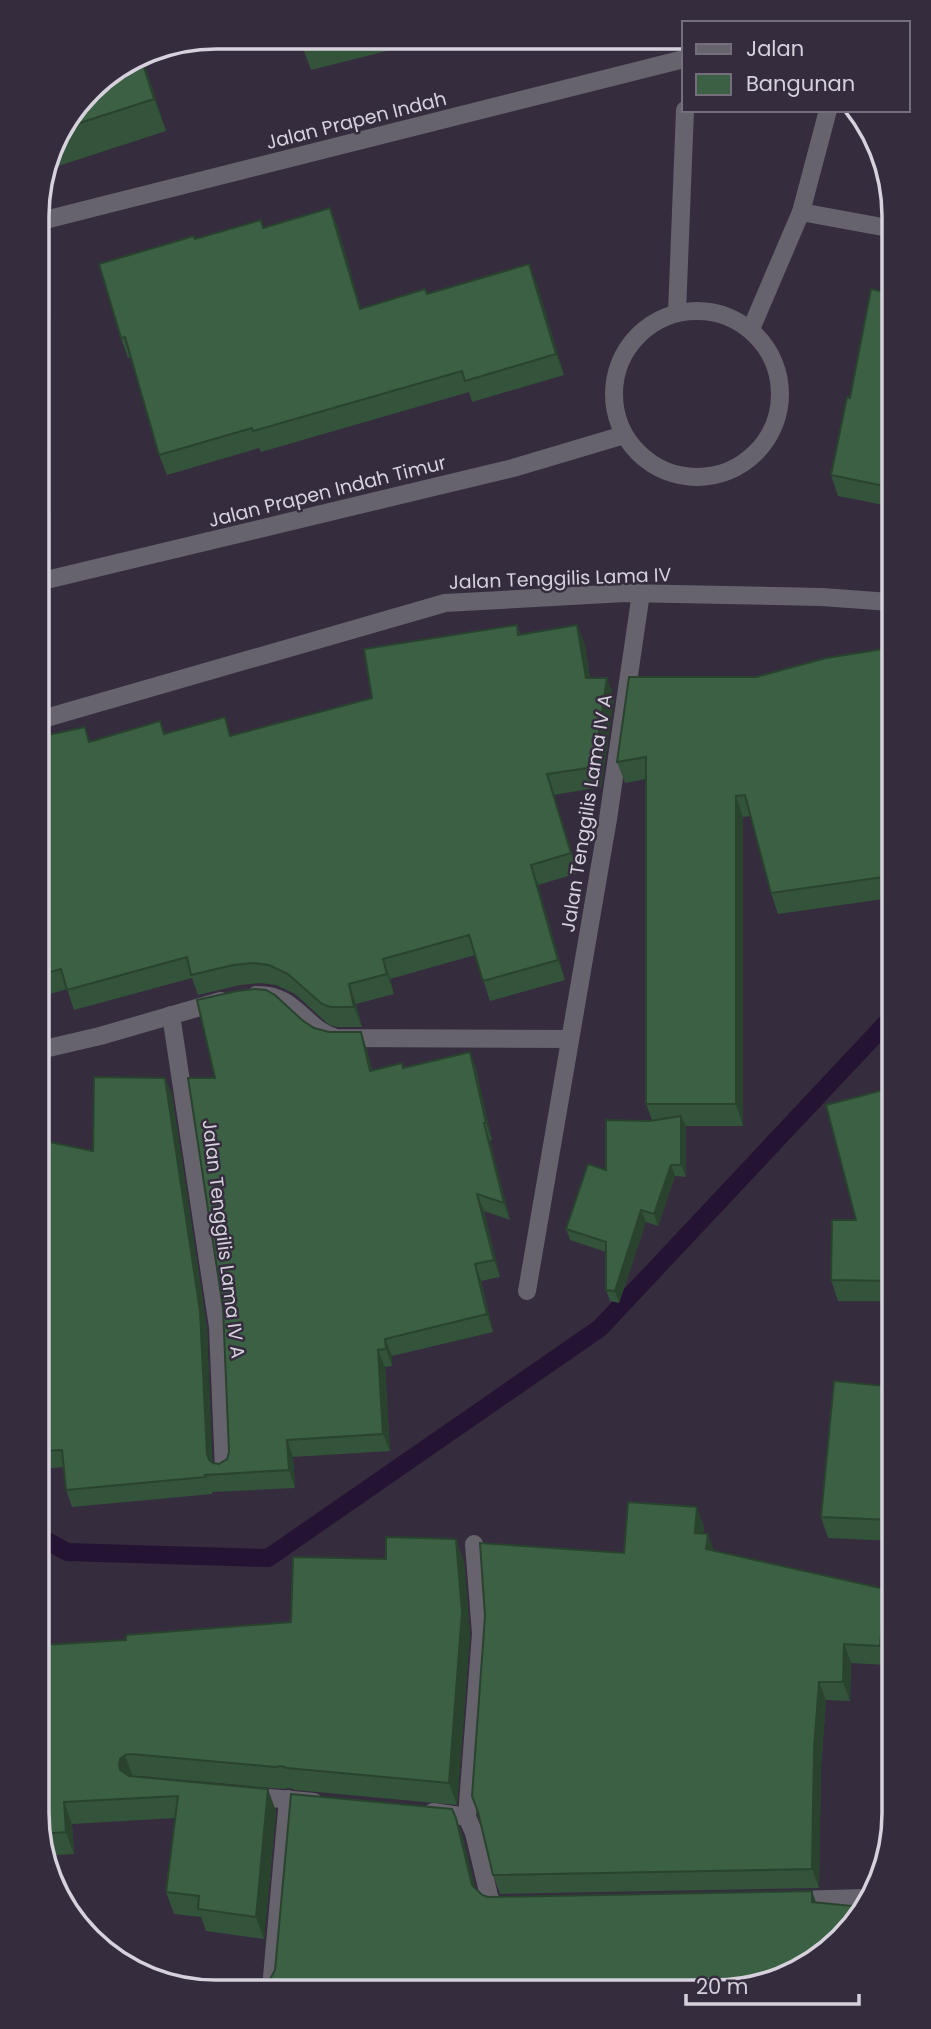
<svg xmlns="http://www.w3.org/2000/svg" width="931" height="2029" font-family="Poppins,sans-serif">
  <rect width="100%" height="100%" fill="#352c3e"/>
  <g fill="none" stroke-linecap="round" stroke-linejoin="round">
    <polyline stroke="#241333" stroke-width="18" points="42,1538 67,1552 268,1558 600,1328 891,1018"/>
    <g stroke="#67636c" stroke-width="18">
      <polyline points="801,212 888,228"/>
      <polyline points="37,222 684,59"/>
      <circle cx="697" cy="394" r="83"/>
      <polyline points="677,313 685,110"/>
      <polyline points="751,329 801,212 828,110"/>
      <polyline points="38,582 513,468 624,435"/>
      <polyline points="39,720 445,603 625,593 822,597 890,602"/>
      <path d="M256,995C295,993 304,1029 336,1038L570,1039"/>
      <polyline points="171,1015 218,1327 224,1470"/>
      <polyline points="40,1050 100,1036 221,1001"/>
      <polyline points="527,1291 608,819 641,593"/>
      <polyline points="248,1796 314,1802"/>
      <polyline points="433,1812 467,1817 474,1833 490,1900 496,1905 506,1905"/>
      <polyline points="467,1817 481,1634 474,1544"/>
      <polyline points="793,1900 866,1898"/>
      <polyline points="271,1988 288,1799"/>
    </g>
  </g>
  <g fill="#33533a">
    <polygon points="299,37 439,38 311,70"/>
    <polygon points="141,54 166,131 46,170 55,136 97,81"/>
    <polygon points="874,147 888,169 888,178 881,176 873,155"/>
    <polygon points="264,228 338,228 361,309 427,294 537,284 564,375 472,402 469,392 261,452 259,448 167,475 159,455 131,357 128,358 121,338"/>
    <polygon points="888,293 889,506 838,496 831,475 850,398"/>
    <polygon points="38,461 49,497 38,500"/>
    <polygon points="517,625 520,634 577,625 585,645 590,678 607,678 614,698 601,787 554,795 578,873 538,885 565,980 490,1001 475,955 390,979 394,994 356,1004 362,1027 337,1027 329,1025 295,994 276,985 260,983 240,985 198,995 192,978 74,1010 67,989 40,997 39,737 90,741 160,721 165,734 231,735 372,698"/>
    <polygon points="890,648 891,898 778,914 771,893 751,816 743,817 743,1126 685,1126 686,1177 675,1176 658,1226 646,1222 619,1303 610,1301 606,1290 606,1252 570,1240 566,1229 606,1170 652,1120 646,1104 646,779 625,783 617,762 756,677"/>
    <polygon points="302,1020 314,1028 329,1032 361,1032 367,1050 372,1070 403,1068 470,1052 476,1069 492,1140 490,1141 510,1220 484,1211 500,1277 481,1281 493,1332 392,1356 392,1366 385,1367 390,1451 293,1457 295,1488 212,1492 212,1494 72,1507 66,1490 64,1467 42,1469 40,1140 93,1151 165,1078 172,1095 207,1328 212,1463 219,1464 227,1459 229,1452 215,1078"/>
    <polygon points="891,1088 892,1301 838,1301 831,1280 856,1220"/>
    <polygon points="892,1375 893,1541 828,1538 821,1517 884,1386"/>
    <polygon points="704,1526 703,1534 714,1551 892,1607 887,1665 851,1663 850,1701 826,1700 821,1767 819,1888 500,1894 493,1875 480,1818 472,1796 624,1553"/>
    <polygon points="464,1561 470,1634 457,1805 295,1790 290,1788 283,1789 139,1776 134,1777 276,1811 264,1939 206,1931 201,1917 174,1914 166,1892 176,1818 72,1824 74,1854 43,1856 42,1645 126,1640 291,1622"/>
  </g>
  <g fill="#29432f">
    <polygon points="141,54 166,131 154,99 140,55"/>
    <polygon points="330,208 338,228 367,329 360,309"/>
    <polygon points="529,264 537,284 564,375 556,354"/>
    <polygon points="38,461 49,497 38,464"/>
    <polygon points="577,625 585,645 593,698 586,678"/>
    <polygon points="607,678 614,698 601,787 594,767"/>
    <polygon points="547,774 554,795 578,873 571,853"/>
    <polygon points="736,796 743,817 743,1126 736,1104"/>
    <polygon points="531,865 538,885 565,980 558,960"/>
    <polygon points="383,959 390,979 394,994 387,974"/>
    <polygon points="349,984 356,1004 362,1027 354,1007"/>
    <polygon points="361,1032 367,1050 377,1088 370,1071"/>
    <polygon points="470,1052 476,1069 492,1140 486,1123"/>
    <polygon points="165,1078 172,1095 207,1328 213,1471 207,1454"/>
    <polygon points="681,1116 686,1127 686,1177 681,1165"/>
    <polygon points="484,1123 490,1141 510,1220 504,1203"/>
    <polygon points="671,1165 675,1176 658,1226 654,1214"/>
    <polygon points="477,1194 484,1211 500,1277 494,1260"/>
    <polygon points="641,1210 646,1222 619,1303 615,1291"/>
    <polygon points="475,1264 481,1281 493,1332 487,1314"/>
    <polygon points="385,1339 392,1356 392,1366 386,1349"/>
    <polygon points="378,1350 385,1367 390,1451 383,1434"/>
    <polygon points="287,1440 293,1457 295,1488 289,1470"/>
    <polygon points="697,1507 704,1526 702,1552 695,1533"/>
    <polygon points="708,1534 715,1553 706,1549"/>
    <polygon points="456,1539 464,1561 470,1634 457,1805 449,1783"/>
    <polygon points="885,1589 892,1607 887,1665 880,1646"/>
    <polygon points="844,1644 851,1663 850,1701 843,1682"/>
    <polygon points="819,1682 826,1700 821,1767 819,1888 812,1869 814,1749"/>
    <polygon points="125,1755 133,1777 128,1781 120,1770 119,1765 120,1759"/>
    <polygon points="268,1789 276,1811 264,1939 256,1917"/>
    <polygon points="64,1802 72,1824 74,1854 66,1832"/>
    <polygon points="456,1818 463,1837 479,1903 472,1885"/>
    <polygon points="812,1891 819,1910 812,1902"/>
  </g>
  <g fill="#3b6043" stroke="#29432f" stroke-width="2">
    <polygon points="140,55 154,99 61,129 97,81"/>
    <polygon points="874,147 880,157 873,155"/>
    <polygon points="330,208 360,309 425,289 427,294 529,264 556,354 465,381 462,371 253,431 252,428 159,455 125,337 121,338 99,264 194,236 195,239 261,220 263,228"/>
    <polygon points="871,289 888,293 889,487 831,475 847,397 850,398"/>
    <polygon points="38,464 42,476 38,477"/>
    <polygon points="517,625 518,635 577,625 586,678 607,678 594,767 547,774 571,853 531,865 558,960 483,981 469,935 383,959 387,974 349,984 354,1007 330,1007 322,1004 288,974 269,965 253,963 233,965 191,975 187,957 67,990 61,969 40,975 39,737 85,727 89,742 160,721 164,734 225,717 230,736 372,698 364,649"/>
    <polygon points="890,648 891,876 771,893 745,795 736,796 736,1104 646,1104 646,757 617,762 629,677 756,677 826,658"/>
    <polygon points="255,989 266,990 275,995 302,1020 314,1028 329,1032 361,1032 370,1071 402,1063 403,1068 470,1052 486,1123 484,1123 504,1203 477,1194 494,1260 475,1264 487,1314 385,1339 386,1349 378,1350 383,1434 287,1440 289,1470 205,1475 206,1477 66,1490 62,1450 42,1451 40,1140 93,1151 94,1077 165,1078 200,1311 207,1454 209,1460 213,1463 219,1464 227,1459 229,1452 223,1308 188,1078 215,1078 197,1000 237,991"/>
    <polygon points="891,1088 892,1281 831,1280 832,1220 856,1220 826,1105"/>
    <polygon points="681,1116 681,1165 671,1165 654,1214 641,1210 615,1291 606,1290 606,1242 566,1229 588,1164 606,1170 606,1120 650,1121"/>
    <polygon points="885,1375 892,1375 893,1520 821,1517 834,1381 884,1386"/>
    <polygon points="628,1502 697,1507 695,1533 708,1534 706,1549 885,1589 880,1646 844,1644 843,1682 819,1682 814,1749 812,1869 493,1875 478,1812 472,1796 485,1616 480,1543 624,1553"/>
    <polygon points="386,1537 456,1539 462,1612 449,1783 287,1768 282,1766 275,1767 131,1754 125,1755 120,1759 119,1765 120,1770 129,1776 268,1789 256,1917 198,1909 199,1896 166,1892 178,1796 64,1802 66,1832 43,1834 42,1645 126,1640 126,1635 291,1622 293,1557 386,1559"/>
    <polygon points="291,1794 452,1809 456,1818 472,1885 482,1895 488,1897 812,1891 812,1902 863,1907 857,1923 815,1962 762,1986 259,1989 261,1980 270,1979 275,1970"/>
  </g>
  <g text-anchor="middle" stroke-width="5" stroke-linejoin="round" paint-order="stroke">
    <g font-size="19" fill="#d6d1dc" stroke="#352c3e">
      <text transform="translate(356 120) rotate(-14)" y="7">Jalan Prapen Indah</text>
      <text transform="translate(327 491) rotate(-14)" y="7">Jalan Prapen Indah Timur</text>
      <text transform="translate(560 578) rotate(-2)" y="7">Jalan Tenggilis Lama IV</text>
      <text transform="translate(586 813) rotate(-81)" y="7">Jalan Tenggilis Lama IV A</text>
      <text transform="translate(224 1239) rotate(83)" y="7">Jalan Tenggilis Lama IV A</text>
    </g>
  </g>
  <path d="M0 0H931V2029H0ZM216 49H715A167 167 0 0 1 882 216V1813A167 167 0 0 1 715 1980H216A167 167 0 0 1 49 1813V216A167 167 0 0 1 216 49Z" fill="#352c3e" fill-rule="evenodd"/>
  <path fill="none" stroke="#d6d1dc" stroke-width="3.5" d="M216 49H715A167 167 0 0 1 882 216V1813A167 167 0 0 1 715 1980H216A167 167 0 0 1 49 1813V216A167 167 0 0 1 216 49Z"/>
  <rect x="682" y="21" width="228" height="91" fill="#352c3e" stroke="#756e7d" stroke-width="2"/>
  <rect x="696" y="44" width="35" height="10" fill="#67636c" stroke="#756e7d" stroke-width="2"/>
  <text x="746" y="56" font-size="21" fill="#d6d1dc">Jalan</text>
  <rect x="696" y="74" width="35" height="21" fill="#3b6043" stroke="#756e7d" stroke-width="2"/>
  <text x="746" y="91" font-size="21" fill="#d6d1dc">Bangunan</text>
  <path d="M686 1994v10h173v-10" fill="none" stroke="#d6d1dc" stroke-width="3.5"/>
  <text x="696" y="1994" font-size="21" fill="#d6d1dc" stroke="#352c3e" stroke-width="5" paint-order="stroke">20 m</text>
</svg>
